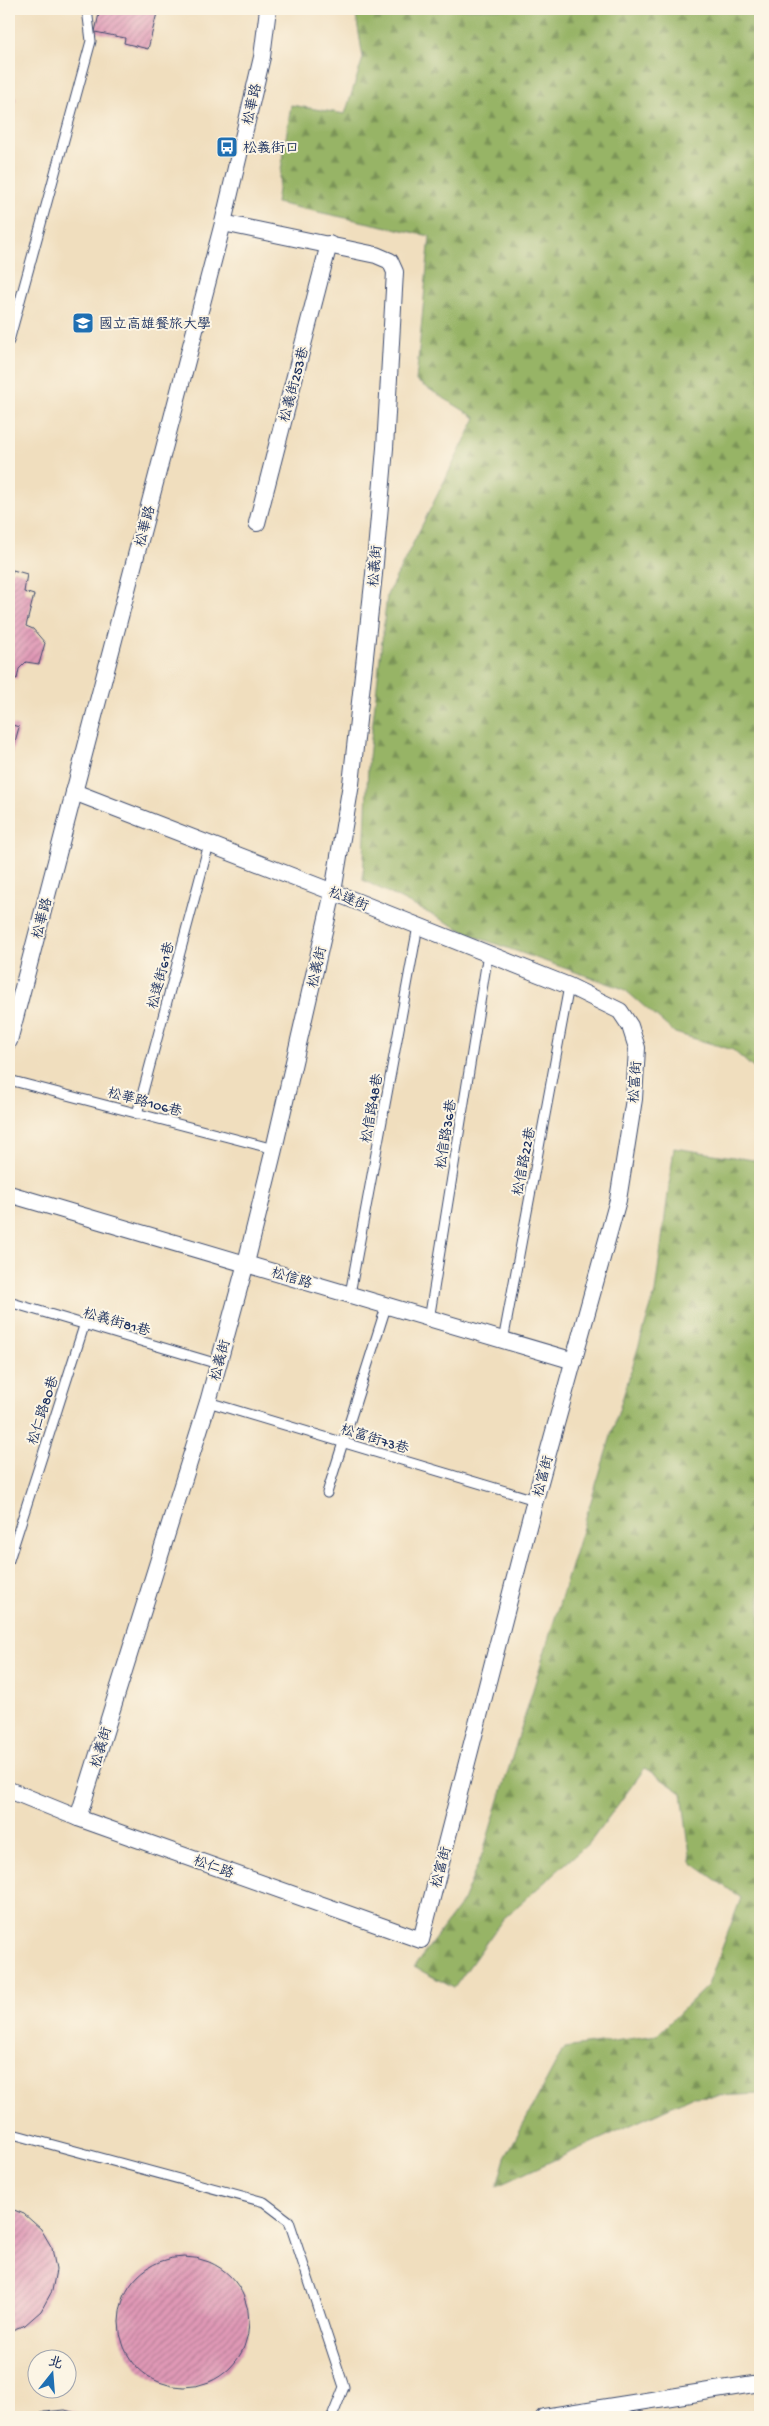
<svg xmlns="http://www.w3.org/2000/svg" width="769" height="2426" font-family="'Gochi Hand','LXGW WenKai TC',sans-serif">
  <defs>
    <pattern id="forest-firs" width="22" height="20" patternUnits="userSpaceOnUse" patternTransform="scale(1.25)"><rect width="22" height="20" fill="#97b466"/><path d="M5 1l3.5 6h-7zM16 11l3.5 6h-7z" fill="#7a9357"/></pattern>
    <pattern id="building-hatch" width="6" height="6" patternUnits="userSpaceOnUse" patternTransform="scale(1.25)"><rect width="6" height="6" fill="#e099b6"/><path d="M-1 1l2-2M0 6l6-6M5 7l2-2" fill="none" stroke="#b57d97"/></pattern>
  </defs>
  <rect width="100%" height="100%" fill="#fcf5e5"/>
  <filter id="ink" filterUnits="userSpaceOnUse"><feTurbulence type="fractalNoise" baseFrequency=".02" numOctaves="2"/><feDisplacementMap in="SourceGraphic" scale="10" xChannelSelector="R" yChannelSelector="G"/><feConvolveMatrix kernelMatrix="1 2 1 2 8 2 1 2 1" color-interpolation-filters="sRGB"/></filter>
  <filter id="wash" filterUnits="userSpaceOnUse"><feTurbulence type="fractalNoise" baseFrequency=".0096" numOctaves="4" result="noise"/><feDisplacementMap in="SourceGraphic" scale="20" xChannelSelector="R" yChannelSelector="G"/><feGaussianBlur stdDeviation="1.12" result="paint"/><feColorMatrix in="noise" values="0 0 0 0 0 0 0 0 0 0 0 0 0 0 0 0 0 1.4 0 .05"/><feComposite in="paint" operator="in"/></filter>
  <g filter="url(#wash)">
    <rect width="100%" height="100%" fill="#f0debe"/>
    <g fill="url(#forest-firs)" stroke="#597262">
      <polygon points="355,9 760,9 760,1074 733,1050 675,1033 624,989 476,937 363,880 368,766 387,595 476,418 416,381 430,236 276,203 291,105 345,114 363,58"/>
      <polygon points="674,1148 760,1161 760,2094 692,2097 497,2186 505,2158 564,2048 657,2035 708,1985 741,1898 691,1862 682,1793 645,1768 591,1841 503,1919 454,1988 414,1967 463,1901 483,1852 655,1293"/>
    </g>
    <g id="blocks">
      <g fill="url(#building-hatch)">
        <polygon points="100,9 158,9 148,49 124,43 125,38 95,32"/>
        <polygon points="9,96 16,98 9,125"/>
        <polygon points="13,570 27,574 24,592 34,595 26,626 33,629 45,643 39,664 26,662 19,669 17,679 9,676 9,579"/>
        <polygon points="9,724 19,727 12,753 9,752"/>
        <polygon points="9,2208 24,2214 41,2229 52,2248 56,2270 52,2291 41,2311 25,2325 9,2331"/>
        <circle cx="184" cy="2322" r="65"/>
        <polygon points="65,2410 91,2417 32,2417 44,2412"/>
      </g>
    </g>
  </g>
  <g filter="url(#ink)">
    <use href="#blocks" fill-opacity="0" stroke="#3b496c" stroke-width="1"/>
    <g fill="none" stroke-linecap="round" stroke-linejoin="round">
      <g stroke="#3b496c" stroke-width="11">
        <g id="service">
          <polyline points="9,341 91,41 87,9"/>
          <polyline points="9,1080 274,1149"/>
          <polyline points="137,1114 209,844"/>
          <polyline points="350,1294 418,926"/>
          <polyline points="9,1302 218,1364"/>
          <polyline points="429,1320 488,953"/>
          <polyline points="503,1341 569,986"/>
          <polyline points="208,1402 535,1500"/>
          <polyline points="327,1493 386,1307"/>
          <polyline points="9,1560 84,1326"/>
          <polyline points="9,2133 264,2202 289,2221 344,2387 332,2417"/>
        </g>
      </g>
      <g stroke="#3b496c" stroke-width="18">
        <g id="minor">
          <polyline points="257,523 329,244"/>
          <polyline points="9,1041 223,223 262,57 268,9"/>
          <polyline points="9,1194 574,1361"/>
          <polyline points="9,1790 78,1818 421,1940 535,1500 618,1200 634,1099 637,1048 630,1026 620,1011 569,986 333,892 74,792"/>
          <polyline points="78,1818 208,1402 246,1263 274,1149 333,892 351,784 374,574 385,448 395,272 390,261 376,255 223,223"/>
          <polyline points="544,2417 760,2383"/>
        </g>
      </g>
      <use href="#service" stroke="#fff" stroke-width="9"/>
      <use href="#minor" stroke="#fff" stroke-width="16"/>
    </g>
  </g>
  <defs>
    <g id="bus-square" transform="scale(1.125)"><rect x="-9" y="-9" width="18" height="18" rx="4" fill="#1f6fb2" stroke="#fcf5e5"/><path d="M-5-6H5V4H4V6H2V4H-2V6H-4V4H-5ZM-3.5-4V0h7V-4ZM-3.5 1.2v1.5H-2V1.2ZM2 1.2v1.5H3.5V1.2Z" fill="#fff"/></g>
    <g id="university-square" transform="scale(1.125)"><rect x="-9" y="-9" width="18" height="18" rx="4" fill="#1f6fb2" stroke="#fcf5e5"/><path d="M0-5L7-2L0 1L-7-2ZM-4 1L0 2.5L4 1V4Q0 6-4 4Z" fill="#fff"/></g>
  </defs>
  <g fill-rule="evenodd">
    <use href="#bus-square" x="227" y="147"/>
    <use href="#university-square" x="83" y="323"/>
  </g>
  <g text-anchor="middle" stroke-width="4" stroke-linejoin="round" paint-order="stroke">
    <g font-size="14" fill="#1b2f5e" stroke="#fcf5e5">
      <text transform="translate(251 104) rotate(-77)" y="5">松華路</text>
      <text transform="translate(293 384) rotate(-75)" y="5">松義街253巷</text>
      <text transform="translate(144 526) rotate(-75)" y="5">松華路</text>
      <text transform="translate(374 566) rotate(-85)" y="5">松義街</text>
      <text transform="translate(349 898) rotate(22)" y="5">松達街</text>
      <text transform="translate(41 918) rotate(-75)" y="5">松華路</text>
      <text transform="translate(316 967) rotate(-77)" y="5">松義街</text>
      <text transform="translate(160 975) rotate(-75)" y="5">松達街61巷</text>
      <text transform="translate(634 1082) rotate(-86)" y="5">松富街</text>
      <text transform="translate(145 1101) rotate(15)" y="5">松華路106巷</text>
      <text transform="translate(371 1108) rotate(-80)" y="5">松信路48巷</text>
      <text transform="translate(445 1134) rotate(-81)" y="5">松信路36巷</text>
      <text transform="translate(523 1161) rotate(-79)" y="5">松信路22巷</text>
      <text transform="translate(292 1277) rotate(17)" y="5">松信路</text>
      <text transform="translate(117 1321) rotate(16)" y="5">松義街81巷</text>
      <text transform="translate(219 1360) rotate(-75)" y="5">松義街</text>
      <text transform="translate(42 1410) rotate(-72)" y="5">松仁路80巷</text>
      <text transform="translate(375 1438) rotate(17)" y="5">松富街73巷</text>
      <text transform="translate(542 1476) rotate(-75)" y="5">松富街</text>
      <text transform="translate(100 1747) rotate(-73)" y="5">松義街</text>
      <text transform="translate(214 1866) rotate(20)" y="5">松仁路</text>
      <text transform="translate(440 1867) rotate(-75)" y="5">松富街</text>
    </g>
    <g font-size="14" fill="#1b2f5e" stroke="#fcf5e5" text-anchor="start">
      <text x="243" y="152">松義街口</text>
      <text x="99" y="328">國立高雄餐旅大學</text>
    </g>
  </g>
  <rect width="769" height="2426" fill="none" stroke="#fcf5e5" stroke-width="30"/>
  <g transform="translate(52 2374) rotate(17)"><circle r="24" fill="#fcf5e5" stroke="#a2a6af"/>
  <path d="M0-4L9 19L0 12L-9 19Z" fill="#1f6fb2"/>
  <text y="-8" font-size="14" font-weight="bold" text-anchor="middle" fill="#1b2f5e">北</text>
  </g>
</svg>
